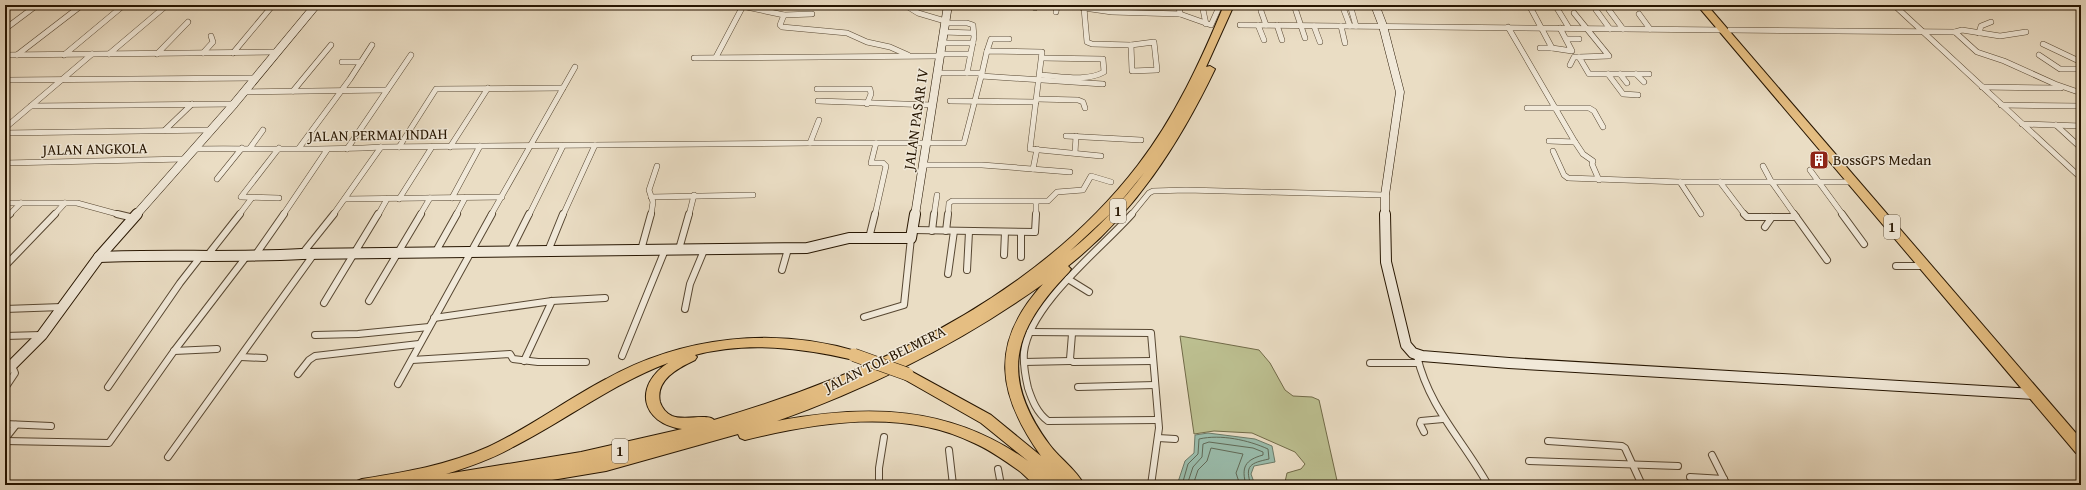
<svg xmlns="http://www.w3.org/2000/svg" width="2086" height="490" font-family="'Gentium Book Plus',serif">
  <rect width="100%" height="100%" fill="#eaddc4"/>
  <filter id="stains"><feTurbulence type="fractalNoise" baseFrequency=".005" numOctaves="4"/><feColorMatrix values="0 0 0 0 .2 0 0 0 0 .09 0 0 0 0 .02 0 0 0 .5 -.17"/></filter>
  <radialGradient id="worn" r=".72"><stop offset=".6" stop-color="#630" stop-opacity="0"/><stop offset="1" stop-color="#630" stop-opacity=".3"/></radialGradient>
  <polygon fill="#bcbf90" stroke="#716a48" points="1180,336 1259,350 1270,363 1285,390 1293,396 1312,397 1319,400 1338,485 1281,485 1285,482 1287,473 1301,469 1305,464 1295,452 1252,433 1214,431 1194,434"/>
  <polygon fill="#9abdad" stroke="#6c7a68" points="1208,433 1255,439 1272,446 1275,462 1254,466 1251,474 1255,485 1177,485 1185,461 1194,453 1195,435"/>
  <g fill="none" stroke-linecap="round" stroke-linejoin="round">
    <g stroke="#606957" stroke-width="1">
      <path d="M1182,485L1188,464L1198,454L1199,439C1221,434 1248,440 1268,449L1269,459C1251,463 1244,465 1251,485"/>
      <path d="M1187,485L1193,467L1202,457L1203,444L1209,442L1253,448L1263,452V455C1245,460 1241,467 1246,485"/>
      <polyline points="1193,485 1198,470 1207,461 1211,448 1243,454 1236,473 1240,485"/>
    </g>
    <g stroke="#574732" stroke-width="6">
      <g id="street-far1">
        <polyline points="737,5 784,15 812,14"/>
        <polyline points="905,5 918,13 945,21"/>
        <polyline points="1073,5 1084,8 1087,42 1092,44 1131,45"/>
        <polyline points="1179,5 1180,14"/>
        <polyline points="1202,5 1206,24"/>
        <polyline points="1262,5 1261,11 1266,25"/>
        <polyline points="1294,5 1305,38"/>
        <polyline points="1342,5 1350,26"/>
        <polyline points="1350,5 1356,26"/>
        <polyline points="1529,5 1552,48 1572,51 1560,28"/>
        <polyline points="1555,5 1569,28"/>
        <polyline points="1894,5 2081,178"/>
        <polyline points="1035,8 1036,5"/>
        <polyline points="1084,8 1112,12 1180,14 1211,25 1220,5"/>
        <polyline points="1596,10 1610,29"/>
        <polyline points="1609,10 1623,29"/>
        <polyline points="1056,12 1057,5"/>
        <polyline points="1574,13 1609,56 1579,57 1589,74 1649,74"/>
        <polyline points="1639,14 1650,29"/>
        <polyline points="784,15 780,25 782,27 847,33 867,42 890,47 908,55"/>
        <polyline points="945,23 967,23 973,25 974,37 967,73"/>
        <polyline points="1240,25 1724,30"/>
        <polyline points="1258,25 1264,40"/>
        <polyline points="1277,25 1282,40"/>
        <polyline points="1314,26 1320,42"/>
        <polyline points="1341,26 1345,43"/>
        <polyline points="1508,27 1575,142 1583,154 1593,161 1592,164 1599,180"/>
        <polyline points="5,29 37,5"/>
        <polyline points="1730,30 1955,32 1977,52 2004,61 2055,84 2081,93"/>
        <polyline points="943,32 973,33"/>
        <polyline points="1955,32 1962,30 2000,36 2026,32"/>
        <polyline points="1979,33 1981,26 1991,22"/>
        <polyline points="1566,39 1579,39"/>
        <polygon points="1154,42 1157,70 1132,71 1131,45"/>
        <polyline points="942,43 973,43"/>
        <polyline points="2043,44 2081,62"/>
        <polyline points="1540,48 1552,48"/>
        <polyline points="987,51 991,39 1009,39"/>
        <polyline points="203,53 213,42 211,36"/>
        <polyline points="233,53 273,5"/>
        <polyline points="109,54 167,5"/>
        <polyline points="157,54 188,22"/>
        <polyline points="940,54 970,54"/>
        <polyline points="5,55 276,52"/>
        <polyline points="17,55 82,5"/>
        <polyline points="64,55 124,5"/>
        <polyline points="2039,55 2060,69 2081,69"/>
        <polyline points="716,57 743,6"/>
        <polyline points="694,58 940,56"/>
        <polyline points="342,62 361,62"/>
        <polyline points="1570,65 1574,57 1579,57"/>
        <polyline points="937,73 982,73 987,51 1042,52 1030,149 1101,156"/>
        <polyline points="1608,74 1623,94 1638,95"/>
        <polyline points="1620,74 1627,83"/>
        <polyline points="1636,74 1644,82"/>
        <path d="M1040,75C1060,76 1086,82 1104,72L1103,59L1042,58"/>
        <polyline points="981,76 1103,84"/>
        <polyline points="9,80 255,78"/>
        <polyline points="1982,87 2061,88"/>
        <polyline points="817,89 870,89 871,94 867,104"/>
        <polyline points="293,91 331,45"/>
        <polyline points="244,92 387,90"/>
        <polyline points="1037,99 1078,100 1083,102 1085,108"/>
        <polyline points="818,101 932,105"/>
        <polyline points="950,101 1036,102"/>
        <polyline points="2001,105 2081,106"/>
        <polyline points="31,106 234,104"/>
        <polyline points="1527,108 1589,108 1594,111 1603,127"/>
        <polyline points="2022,124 2081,126"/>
        <polyline points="2056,125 2081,148"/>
        <polyline points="5,128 92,54"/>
        <polyline points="165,130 192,104"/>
        <polyline points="5,133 210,130"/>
        <polyline points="1066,136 1141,140"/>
        <polyline points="1549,141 1575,142"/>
        <polyline points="810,143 964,143 982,73"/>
        <polyline points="399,147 436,89 563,88"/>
        <polyline points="450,147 488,88"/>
        <polyline points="250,148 263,130"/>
        <polyline points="279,148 241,197 279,198"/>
        <polyline points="299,148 350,79 372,45"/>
        <path d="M193,149C256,148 318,151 381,147L810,143L819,120"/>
        <polyline points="347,149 411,55"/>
        <polyline points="1553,151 1564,175 1568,178 1680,182 1854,182"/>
        <polyline points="1075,153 1076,136"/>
        <polyline points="5,163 185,159"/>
        <polyline points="923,165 982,165 1070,172"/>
        <polyline points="1763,166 1771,181 1795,215"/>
        <polyline points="1033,169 1037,149"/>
        <polyline points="1810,170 1843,215"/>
        <polyline points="217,179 242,148"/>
        <polyline points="1680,182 1701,214"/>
        <polyline points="1720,182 1745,215"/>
        <polyline points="651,197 753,195"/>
        <polyline points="452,198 480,146"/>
        <polyline points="345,199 502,197"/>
        <polyline points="399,199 432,147"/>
        <polyline points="1036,202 1036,215"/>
        <polyline points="5,203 77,203 121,215"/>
        <polyline points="9,215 21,203"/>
        <polyline points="54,215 65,203"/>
        <polyline points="239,215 251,199"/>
        <polyline points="283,215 327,150"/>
        <polyline points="333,215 381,147"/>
        <polyline points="378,215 387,199"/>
        <polyline points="420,215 430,198"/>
        <polyline points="456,215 465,198"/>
        <polyline points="491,215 575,67"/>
        <polyline points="529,215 563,146"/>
        <polyline points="563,215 595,145"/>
        <polyline points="651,215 653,202 649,190 657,166"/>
        <polyline points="689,215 694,195"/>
        <polyline points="875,215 886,166 883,163 871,163 876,143"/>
        <polyline points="934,215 937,195"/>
        <polyline points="948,215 949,203 952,201 1048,201 1057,192 1083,190 1091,176 1111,182"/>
        <polyline points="1131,215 1149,193 1153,191 1186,190 1385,195"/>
      </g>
    </g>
    <g stroke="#574732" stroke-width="8">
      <g id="street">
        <polyline points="117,214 134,218"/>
        <path d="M1132,214C1101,249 1030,304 1024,352C1023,364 1025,375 1028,388C1032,400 1037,413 1048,421L1157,420"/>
        <polyline points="1744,214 1747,217 1796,217"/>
        <polyline points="1794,214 1827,260"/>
        <polyline points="1842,214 1864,244"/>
        <polyline points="5,218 10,214"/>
        <polyline points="1765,227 1772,217"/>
        <polyline points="914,230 1035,232 1036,214"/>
        <polyline points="932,231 934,214"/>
        <polyline points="946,231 948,214"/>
        <polyline points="1021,232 1021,257"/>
        <polyline points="869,238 875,214"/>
        <polyline points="679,249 689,214"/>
        <polyline points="641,250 651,214"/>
        <polyline points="548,251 563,214"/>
        <polyline points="510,252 529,214"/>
        <polyline points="435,253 457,214"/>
        <polyline points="302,254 334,214"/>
        <polyline points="1004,255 1005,232"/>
        <polyline points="207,256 240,214"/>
        <polyline points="254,257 284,214"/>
        <polyline points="5,266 55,214"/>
        <polyline points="1896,266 1924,266"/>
        <polyline points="782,270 788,249"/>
        <polyline points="967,270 969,232"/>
        <polyline points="948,274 954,231"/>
        <polyline points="1068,279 1089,292"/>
        <polyline points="369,301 421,214"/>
        <polyline points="324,303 378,214"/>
        <polyline points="5,309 62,307"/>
        <polyline points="685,309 690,284 705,248"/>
        <polyline points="864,317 904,305 911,238"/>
        <polyline points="434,318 552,301 605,298"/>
        <polyline points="1030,332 1151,333 1159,428 1151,485"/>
        <polyline points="1072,334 1070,359 1073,362 1152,361"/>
        <polyline points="315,335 358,334 429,327"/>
        <polyline points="5,336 41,335"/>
        <polyline points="174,351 217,349"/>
        <polyline points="622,356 665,250"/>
        <path d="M1417,356C1429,408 1463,440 1488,485"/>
        <polyline points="241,357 264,358"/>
        <polyline points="412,360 510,354 513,359 538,362 586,362"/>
        <polyline points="524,361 552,301"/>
        <polyline points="1024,362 1071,361"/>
        <polyline points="1370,363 1417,363"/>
        <polyline points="298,374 309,360 315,356 419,344"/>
        <polyline points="398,384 492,214"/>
        <polyline points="108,387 180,283 201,256"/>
        <polyline points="1078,387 1155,385"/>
        <polyline points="5,388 15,373 12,366"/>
        <polyline points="5,424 51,426"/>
        <polyline points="1424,432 1420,424 1421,421 1443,419"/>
        <polyline points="1158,438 1175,439"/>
        <polyline points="5,439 16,425"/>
        <polyline points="5,441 109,443 174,351 246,257"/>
        <polyline points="1548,441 1622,446 1625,448 1642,485"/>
        <polyline points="949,450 953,485"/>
        <polyline points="1712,455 1727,485"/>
        <polyline points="168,457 314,254"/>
        <polyline points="1529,461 1678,466"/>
        <polyline points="998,469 1001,485"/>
        <polyline points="1690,477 1724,479"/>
        <polyline points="879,485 879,468 884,437"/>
      </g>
    </g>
    <g stroke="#261501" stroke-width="9">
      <g id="secondary-far1">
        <polyline points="1375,5 1383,26 1400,92 1385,195 1385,215"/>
        <polyline points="136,215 234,104 316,5"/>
        <polyline points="915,215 948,5"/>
      </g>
    </g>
    <g stroke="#261501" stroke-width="12">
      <g id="secondary">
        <polyline points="1385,214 1386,262 1406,345 1413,353 1422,356 1509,363 2035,394"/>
        <path d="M99,257C167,254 234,258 302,254L807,248L849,238H911L915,214"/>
        <polyline points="5,372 42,335 99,257 137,214"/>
      </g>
    </g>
    <g stroke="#261501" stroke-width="2">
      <g id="highway">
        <path d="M1224,5H1234L1206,67L1210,66L1215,69C1179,144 1134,214 1068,266L1071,269L1069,272C1014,329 998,375 1049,444C1059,458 1077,470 1084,485L1055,484V485C1050,485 1042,487 1037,485C1031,483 1024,474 1018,470C1004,460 990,450 974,443C903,408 819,422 745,440L740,438L738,434L606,471L522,485H473L474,482L454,485H355L357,481L362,479C405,472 448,465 488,447C529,428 566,400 606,379C683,336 775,326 859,352L861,355L859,358L854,360C802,348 748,341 695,355L697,357L695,360C678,368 655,380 660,402C662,408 666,413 672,416C684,421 708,413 714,420C871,374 1036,298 1138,165C1175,117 1201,61 1224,5ZM1144,173C1122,202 1098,229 1070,251L1112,212ZM1043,284C989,343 997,394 1041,456L991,415L907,369L902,370L900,374L902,378L981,423L1028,461C950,405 867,404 777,421C872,387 960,343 1043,284ZM668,363C633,386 641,423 682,429L581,452L446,474C469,467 492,459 513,447C566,420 612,384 668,363Z"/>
        <polygon points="1697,5 1707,5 2081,439 2081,455 2076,453"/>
      </g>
    </g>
    <use href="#street-far1" stroke="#f1e9d9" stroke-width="5"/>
    <use href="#street" stroke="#f1e9d9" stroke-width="6"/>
    <use href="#secondary-far1" stroke="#f1e9d9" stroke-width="8"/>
    <use href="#secondary" stroke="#f1e9d9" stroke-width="10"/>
    <use href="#highway" fill="#e5be82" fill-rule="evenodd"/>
    <g stroke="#261501" stroke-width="14" stroke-linecap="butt">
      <polyline id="highway-bridge" points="854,355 907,374"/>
    </g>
    <use href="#highway-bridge" stroke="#e5be82" stroke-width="13"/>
  </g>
  <defs>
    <g id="building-square" transform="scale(1)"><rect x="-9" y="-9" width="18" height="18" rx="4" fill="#8f2418" stroke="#f1e9d9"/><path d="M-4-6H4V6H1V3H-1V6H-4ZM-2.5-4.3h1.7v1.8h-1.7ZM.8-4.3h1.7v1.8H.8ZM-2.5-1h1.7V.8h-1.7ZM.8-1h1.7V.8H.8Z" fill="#fff"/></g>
  </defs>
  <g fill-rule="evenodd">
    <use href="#building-square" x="1819" y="160"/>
  </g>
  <g text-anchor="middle" stroke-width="3" stroke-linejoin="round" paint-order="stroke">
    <g fill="#f1e9d9" stroke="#635542" stroke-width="1">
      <rect x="1110" y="199" width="16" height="24" rx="3"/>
      <rect x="1884" y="215" width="16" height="24" rx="3"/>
      <rect x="612" y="439" width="16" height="24" rx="3"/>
    </g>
    <g font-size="14" font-weight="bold" fill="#261501">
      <text x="1118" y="216">1</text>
      <text x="1892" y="232">1</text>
      <text x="620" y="456">1</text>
    </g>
    <g font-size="15" fill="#261501" stroke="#f1e9d9">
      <text transform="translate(916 119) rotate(-82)" y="5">JALAN PASAR IV</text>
      <text transform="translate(378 135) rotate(-1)" y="5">JALAN PERMAI INDAH</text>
      <text transform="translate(95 149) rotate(-1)" y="5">JALAN ANGKOLA</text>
      <text transform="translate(885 359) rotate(-26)" y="5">JALAN TOL BELMERA</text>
    </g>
    <g font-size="15" fill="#261501" stroke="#f1e9d9" text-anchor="start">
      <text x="1833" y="165">BossGPS Medan</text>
    </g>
  </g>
  <rect width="2086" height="490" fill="none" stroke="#eaddc4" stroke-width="20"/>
  <rect x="6" y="6" width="2074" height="478" fill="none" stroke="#261501" stroke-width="2"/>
  <rect x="10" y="10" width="2066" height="470" fill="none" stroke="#261501"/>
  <rect width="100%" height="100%" filter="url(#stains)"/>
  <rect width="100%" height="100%" fill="url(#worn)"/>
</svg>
